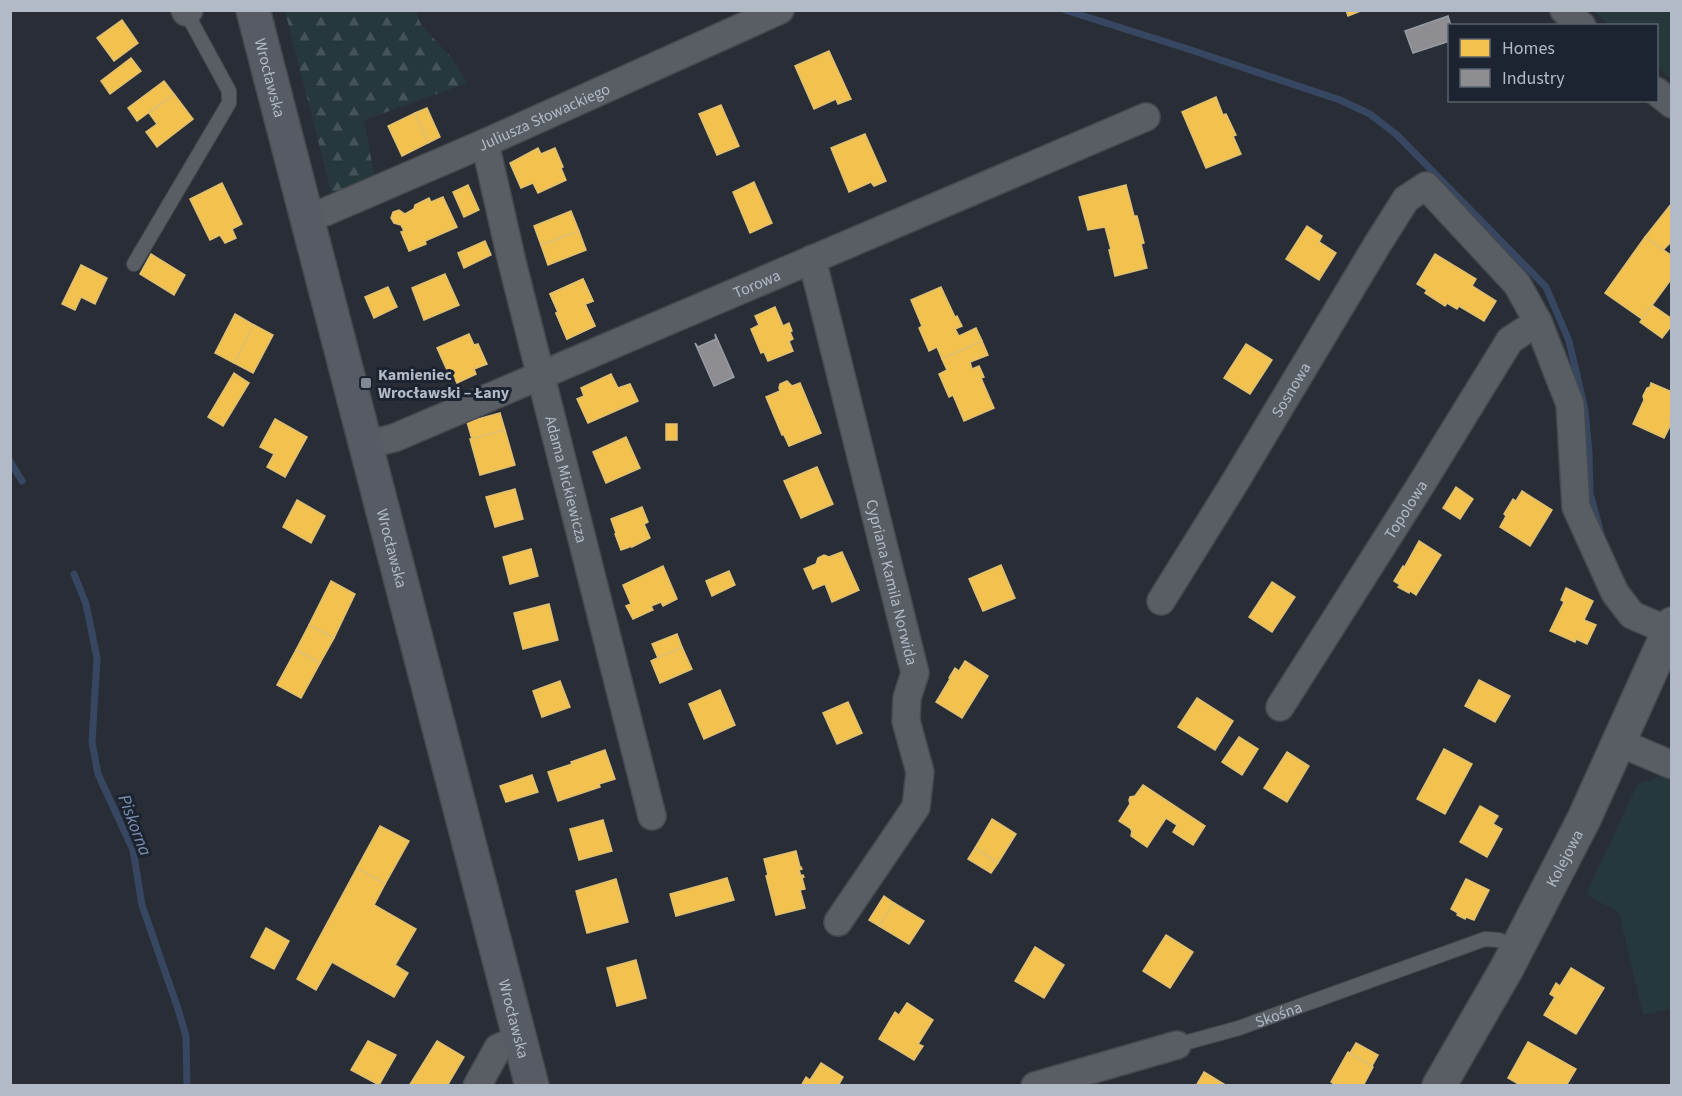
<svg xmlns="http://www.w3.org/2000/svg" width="1682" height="1096" font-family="'Source Sans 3',sans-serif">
  <defs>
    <pattern id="forest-firs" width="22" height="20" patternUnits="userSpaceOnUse" patternTransform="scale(1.5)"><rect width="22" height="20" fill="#26383c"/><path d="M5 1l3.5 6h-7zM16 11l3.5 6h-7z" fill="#435357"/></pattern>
  </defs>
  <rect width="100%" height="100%" fill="#292e36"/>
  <g fill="#26383c">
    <polygon points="1593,11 1671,11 1671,79 1657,66 1656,26 1610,25"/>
    <polygon points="1660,776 1671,782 1671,1009 1643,1015 1619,913 1586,894 1637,785"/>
  </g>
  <polygon fill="url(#forest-firs)" points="285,11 416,11 421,25 451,57 467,83 364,120 375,180 333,199"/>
  <g fill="#f2c14e" stroke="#dfbf72" stroke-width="1.5">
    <polygon points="1346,10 1363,10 1348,16"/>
    <polygon points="122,20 138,43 114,61 97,38"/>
    <polygon points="829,51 851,99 838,104 836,99 814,109 795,66"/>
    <polygon points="131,58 141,71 110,94 101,81"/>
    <polygon points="164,81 174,94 137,121 128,108"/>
    <polygon points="174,94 193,119 157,147 146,132 157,124 149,113"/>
    <polygon points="1216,97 1223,115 1226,114 1236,135 1233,136 1241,154 1206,168 1182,112"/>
    <polygon points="721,105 739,146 717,155 699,114"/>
    <polygon points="427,108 440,137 428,143 415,113"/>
    <polygon points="415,113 428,143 402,156 388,126"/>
    <polygon points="865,134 886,181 874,186 871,182 849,192 831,148"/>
    <polygon points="538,148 541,154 555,148 563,167 561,168 566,180 538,193 533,183 521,188 510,163"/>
    <polygon points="754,182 772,223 750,233 733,192"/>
    <polygon points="222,183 242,224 232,229 236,238 225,243 220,235 210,240 190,199"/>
    <polygon points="468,185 479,210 464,217 453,192"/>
    <polygon points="1126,185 1134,216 1137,216 1144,243 1141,244 1147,268 1115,276 1109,250 1111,249 1105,227 1088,230 1079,197"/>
    <polygon points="443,197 457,227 425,241 426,244 409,251 401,232 404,231 401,225 394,223 391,218 393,212 399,210 405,214 414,209 415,205 429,198 431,202"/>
    <polygon points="1672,203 1672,241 1663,250 1645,237"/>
    <polygon points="571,211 579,231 541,245 534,226"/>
    <polygon points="1307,226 1322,236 1319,242 1336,253 1319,280 1286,259"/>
    <polygon points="579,231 586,250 548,265 541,245"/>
    <polygon points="1645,237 1672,256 1672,278 1642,319 1605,293"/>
    <polygon points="485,241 491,255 464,268 458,253"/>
    <polygon points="151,254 185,275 174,295 140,274"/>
    <polygon points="1435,254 1476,279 1472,286 1496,301 1484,321 1459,306 1457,309 1447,303 1445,306 1425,293 1427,290 1417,284"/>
    <polygon points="81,265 107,278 95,304 81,297 75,310 62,304"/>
    <polygon points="445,274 459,305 424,320 412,288"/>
    <polygon points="583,279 593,301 585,304 595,326 567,339 556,313 558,312 550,294"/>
    <polygon points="583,279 593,301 585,304 595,326 567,339 556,313 558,312 550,294"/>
    <polygon points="388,287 397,307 374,318 365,297"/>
    <polygon points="941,287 955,317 957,316 962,326 955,329 959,336 976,328 982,341 942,359 937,347 929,351 919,328 922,326 911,300"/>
    <polygon points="1652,305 1672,319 1672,325 1662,338 1640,322"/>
    <polygon points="775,307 783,326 789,323 792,331 790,332 793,339 789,341 793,351 768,361 764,352 761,353 751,329 759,325 755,316"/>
    <polygon points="235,314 254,325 234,363 215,353"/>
    <polygon points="254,325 273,335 253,373 234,363"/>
    <polygon points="469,334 474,345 478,344 487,364 474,369 476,374 457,383 450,369 447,370 437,348"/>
    <polygon points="982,341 988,355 970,362 972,369 979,366 984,377 981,378 994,408 964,421 953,395 949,397 939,374 947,370 942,359"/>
    <polygon points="1246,344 1272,360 1250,394 1224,378"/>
    <polygon points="234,373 249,383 223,426 208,417"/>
    <polygon points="611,374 618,388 630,384 638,401 588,423 577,399 584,396 581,388"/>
    <polygon points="787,381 792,386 800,383 821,433 789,446 784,435 782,435 766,397 780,391 779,388 780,384"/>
    <polygon points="1651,383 1672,392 1672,414 1669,419 1672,420 1672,422 1664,438 1633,424 1644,400 1643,396 1647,388 1650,387"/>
    <polygon points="500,413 505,430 472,439 467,422"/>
    <polygon points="275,419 307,437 285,477 267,467 274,454 260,447"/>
    <rect x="666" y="424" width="11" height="16"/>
    <polygon points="505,430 515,465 480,475 470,439"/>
    <polygon points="626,437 640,468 606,483 593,452"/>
    <polygon points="817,467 833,504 801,518 784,481"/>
    <polygon points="1456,487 1473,499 1460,519 1443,508"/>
    <polygon points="515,489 523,519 495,527 486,497"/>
    <polygon points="1522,491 1552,510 1530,546 1500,527 1506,516 1504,514 1513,499 1516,501"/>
    <polygon points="297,500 325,516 311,543 283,527"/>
    <polygon points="642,507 648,522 644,524 650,538 632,547 632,546 621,550 615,534 616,533 611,519"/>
    <polygon points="1419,541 1441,555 1416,595 1410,591 1409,593 1398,587 1400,585 1394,581 1403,566 1404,568"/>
    <polygon points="531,549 538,576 510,584 503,557"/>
    <polygon points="842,552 859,590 832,602 825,584 813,589 804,569 816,564 818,558 824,555 829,557"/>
    <polygon points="1001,565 1015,598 983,611 969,579"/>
    <polygon points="663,566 677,599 663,606 661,602 651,606 653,610 633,619 626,606 631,604 623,585"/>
    <polygon points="729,571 735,585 712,596 706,581"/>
    <polygon points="331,581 355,594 334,638 309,625"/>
    <polygon points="1272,582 1295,597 1272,632 1249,617"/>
    <polygon points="1566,588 1593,601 1584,620 1596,625 1587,644 1576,639 1575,642 1550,631 1564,602 1561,600"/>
    <polygon points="549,604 558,640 523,649 514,613"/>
    <polygon points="309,625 334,638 320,663 296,650"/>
    <polygon points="677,634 682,647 658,658 652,644"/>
    <polygon points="682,647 692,669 660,683 651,661"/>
    <polygon points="296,650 320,663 301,698 277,685"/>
    <polygon points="965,661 988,676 962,718 936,702 950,679 949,678 955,668 959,671"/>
    <polygon points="1479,680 1510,696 1495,722 1465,706"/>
    <polygon points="560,681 570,707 542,717 533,691"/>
    <polygon points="720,690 735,725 704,739 689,704"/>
    <polygon points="1197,698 1233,721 1215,750 1178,727"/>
    <polygon points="848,702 862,733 837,744 823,713"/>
    <polygon points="1239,737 1258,749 1242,775 1222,762"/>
    <polygon points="1444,749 1472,764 1445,814 1417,799"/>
    <polygon points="605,750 615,779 599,784 600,787 558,801 548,772 572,764 571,762"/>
    <polygon points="1287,752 1309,766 1287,802 1264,788"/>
    <polygon points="532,775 538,792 506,802 500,786"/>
    <polygon points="1143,785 1205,826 1193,845 1173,832 1177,825 1166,818 1147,847 1131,836 1132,831 1130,828 1119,821 1130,804 1129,800 1130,797 1135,796"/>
    <polygon points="1480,806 1498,816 1493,824 1502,829 1487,857 1460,842"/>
    <polygon points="992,819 1016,834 998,863 975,848"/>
    <polygon points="603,820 612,851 579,860 570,829"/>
    <polygon points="380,826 409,841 385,884 357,868"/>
    <polygon points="975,848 998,863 991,873 968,859"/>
    <polygon points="796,851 800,867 801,867 802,869 799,870 801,876 803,875 804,877 802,878 805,889 800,890 805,908 776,915 766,876 768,875 764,859"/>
    <polygon points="357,868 385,884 374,905 416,929 395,965 408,973 394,997 332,962 316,990 297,979"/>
    <polygon points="727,878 734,900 676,916 670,894"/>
    <polygon points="616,879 628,922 587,933 576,891"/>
    <polygon points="1466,879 1489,890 1474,920 1466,917 1465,919 1457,915 1458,913 1451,909"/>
    <polygon points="884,896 894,903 879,926 869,920"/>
    <polygon points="894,903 924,921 909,944 879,926"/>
    <polygon points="266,928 289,941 274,969 251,957"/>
    <polygon points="1166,935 1193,952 1170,988 1143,971"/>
    <polygon points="1035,947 1064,965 1044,998 1015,981"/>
    <polygon points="636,960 646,998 617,1006 607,968"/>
    <polygon points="1571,968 1604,988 1576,1034 1544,1015 1555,997 1550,994 1556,983 1560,986"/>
    <polygon points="907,1003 933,1020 918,1044 923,1046 914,1060 879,1039 895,1012 899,1015"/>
    <polygon points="368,1041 396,1055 379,1085 351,1070"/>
    <polygon points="437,1041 464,1057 447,1086 409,1086"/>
    <polygon points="1528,1042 1576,1069 1566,1086 1522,1086 1508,1078"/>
    <polygon points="1356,1043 1378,1055 1372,1066 1350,1053"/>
    <polygon points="1348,1052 1373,1067 1363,1086 1337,1086 1331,1082"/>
    <polygon points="821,1063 843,1077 838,1086 801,1086 806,1077 810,1080"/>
    <polygon points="1204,1072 1227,1086 1196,1086"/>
  </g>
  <g fill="#8d8d92" stroke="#989aa2" stroke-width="1.5">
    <polygon points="1448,16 1451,26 1450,26 1450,41 1413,53 1405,31"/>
    <polygon points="715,334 734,377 714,386 695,343 698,347 716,339"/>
  </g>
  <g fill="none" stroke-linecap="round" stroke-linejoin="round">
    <g stroke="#374761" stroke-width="7">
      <polyline points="1065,10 1188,49 1340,100 1370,114 1397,135 1546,287 1569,341 1585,410 1589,453 1590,493 1600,530"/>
      <polyline points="10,461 22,481"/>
      <polyline points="74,574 86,604 97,658 92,742 98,774 133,850 142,905 178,1009 186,1036 187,1086"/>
    </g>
    <g stroke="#45494f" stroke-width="16">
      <g id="service">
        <polyline points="134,264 229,103 229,91 186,12"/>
        <path id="s1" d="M1177,1045L1239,1028L1485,939L1499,940L1517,949"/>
      </g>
    </g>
    <g stroke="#45494f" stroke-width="30">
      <g id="minor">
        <polyline points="185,10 186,12 189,10"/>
        <polyline points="1564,10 1582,26"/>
        <polyline points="1656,91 1672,104"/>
        <path id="s2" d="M485,143L512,262L652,816"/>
        <path id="s3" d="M306,215L325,212L485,143L780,10"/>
        <path id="s4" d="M812,259L915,673L907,698L906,721L920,772L916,807L838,922"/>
        <path id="s5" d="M365,445L394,438L1146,117"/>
        <path id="s6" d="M1161,601L1235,482L1377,245L1406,199L1426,186L1517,284L1538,322L1570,404L1576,507L1615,593L1632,615L1669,631"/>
        <path id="s7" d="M1280,707L1422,483L1510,340L1538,322"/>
        <polyline points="1618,742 1672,765"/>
        <polyline points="477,1086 498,1048 520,1039"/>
        <polyline points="1035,1086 1177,1045"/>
      </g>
    </g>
    <g stroke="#45494f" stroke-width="36">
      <g id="tertiary">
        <path id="s8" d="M1439,1086L1507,968L1584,819L1672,624"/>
      </g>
    </g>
    <g stroke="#45494f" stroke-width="36">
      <g id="secondary">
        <path id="s9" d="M253,10L532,1086"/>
      </g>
    </g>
    <use href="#service" stroke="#595d64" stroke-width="14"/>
    <use href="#minor" stroke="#595d64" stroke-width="27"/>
    <use href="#tertiary" stroke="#595d64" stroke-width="33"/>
    <use href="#secondary" stroke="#575b63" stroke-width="33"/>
  </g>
  <rect fill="#828994" stroke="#1c2431" stroke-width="2" x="360" y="377" width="12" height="12" rx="3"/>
  <g text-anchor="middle" stroke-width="6" stroke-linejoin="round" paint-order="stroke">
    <g font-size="16" fill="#b2bac7" stroke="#1c2431">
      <text dy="6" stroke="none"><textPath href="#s9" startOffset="70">Wrocławska</textPath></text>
      <text dy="6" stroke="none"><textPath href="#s3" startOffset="258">Juliusza Słowackiego</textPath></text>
      <text dy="6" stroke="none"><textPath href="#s5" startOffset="424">Torowa</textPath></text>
      <text dy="6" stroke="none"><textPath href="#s6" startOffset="248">Sosnowa</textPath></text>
      <text dy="6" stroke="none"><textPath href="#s2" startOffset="346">Adama Mickiewicza</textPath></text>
      <text dy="6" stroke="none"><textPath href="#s7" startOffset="234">Topolowa</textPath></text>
      <text dy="6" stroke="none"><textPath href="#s9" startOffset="556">Wrocławska</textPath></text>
      <text dy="6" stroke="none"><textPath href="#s4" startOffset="333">Cypriana Kamila Norwida</textPath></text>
      <text dy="6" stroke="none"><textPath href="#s8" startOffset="260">Kolejowa</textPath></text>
      <text dy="6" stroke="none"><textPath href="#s1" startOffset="106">Skośna</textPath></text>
      <text dy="6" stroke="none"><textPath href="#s9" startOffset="1042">Wrocławska</textPath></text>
    </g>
    <g font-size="16" font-weight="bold" fill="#b2bac7" stroke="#1c2431" text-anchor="start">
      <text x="378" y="380">Kamieniec<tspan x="378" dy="18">Wrocławski – Łany</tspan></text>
    </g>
    <g font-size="18" font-style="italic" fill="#7b8faf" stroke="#1c2431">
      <text transform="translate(135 825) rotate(69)" y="6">Piskorna</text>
    </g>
  </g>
  <rect width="1682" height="1096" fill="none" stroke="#b2bac7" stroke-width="24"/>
  <rect x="1448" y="24" width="210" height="78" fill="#1c2431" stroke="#58606d" stroke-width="1.5"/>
  <rect x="1460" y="39" width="30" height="18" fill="#f2c14e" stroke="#58606d" stroke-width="1.5"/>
  <text x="1502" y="54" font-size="18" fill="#b2bac7">Homes</text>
  <rect x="1460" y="69" width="30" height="18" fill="#8d8d92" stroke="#58606d" stroke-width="1.5"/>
  <text x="1502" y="84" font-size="18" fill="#b2bac7">Industry</text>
</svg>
